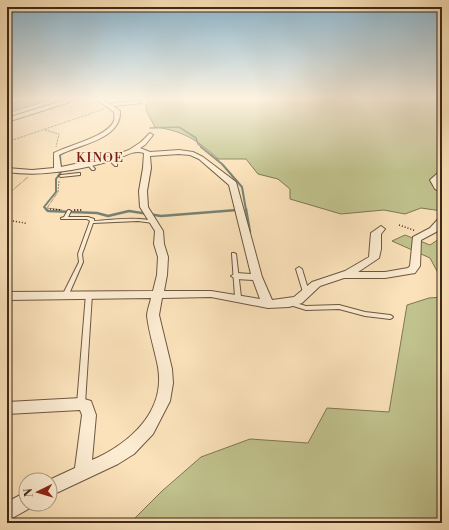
<svg xmlns="http://www.w3.org/2000/svg" width="449" height="530" font-family="'Libre Bodoni',serif">
  <rect width="100%" height="100%" fill="#fbe2ba"/>
  <filter id="stains"><feTurbulence type="fractalNoise" baseFrequency=".005" numOctaves="4"/><feColorMatrix values="0 0 0 0 .2 0 0 0 0 .09 0 0 0 0 .02 0 0 0 .5 -.17"/></filter>
  <radialGradient id="worn" r=".72"><stop offset=".6" stop-color="#630" stop-opacity="0"/><stop offset="1" stop-color="#630" stop-opacity=".3"/></radialGradient>
  <g fill="#c1c38e" stroke="#7f7654">
    <path d="M151,99H442V211L421,208L405,214L384,210L341,214L290,199V189L278,179L258,174L246,159H218C197,140 184,131 155,127L147,112L146,105Z"/>
    <polygon points="405,235 430,245 442,237 442,276 438,273 430,258 392,241"/>
    <polygon points="442,297 442,523 130,523 162,491 201,457 250,439 308,443 327,408 389,412 407,305 429,298"/>
  </g>
  <polygon fill="#9fbdb1" stroke="#788274" points="53,99 7,113 7,106 11,105 9,105 24,99"/>
  <g fill="none" stroke-linecap="round" stroke-linejoin="round">
    <g stroke="#788274" stroke-width="1.5">
      <polyline points="150,128 179,127 196,138 198,144 203,148"/>
      <path d="M110,131C118,126 122,120 119,110L113,107"/>
    </g>
    <g stroke="#788274" stroke-width="2">
      <polyline points="201,147 222,164 242,187 246,210"/>
      <polyline points="47,210 44,207 56,192 56,179 61,172 60,153"/>
      <polyline points="234,210 237,210"/>
    </g>
    <g stroke="#788274" stroke-width="2.5">
      <polyline points="46,209 48,211 97,213 108,216 129,211 161,216 237,210"/>
      <polyline points="246,209 250,232"/>
    </g>
    <g stroke="#6c5741" stroke-width="2">
      <g id="lane">
        <polygon points="109,158 111,158 117,164 117,166 115,166 109,160"/>
        <polygon points="87,162 89,162 95,169 94,170 92,170 86,163"/>
        <polygon points="79,173 80,173 80,175 61,177 59,176 61,175"/>
        <path d="M68,210H69L71,211L68,217H88L94,219V221C109,220 143,216 155,222L153,223L138,221L93,223L82,254L83,262L69,294L66,296L63,294L79,262L78,254L90,221L87,219H61V218L64,217Z"/>
        <polygon points="232,253 234,253 236,254 241,297 238,299 235,297 232,254"/>
        <polygon points="299,267 302,269 309,292 308,293 306,294 303,292 296,269"/>
        <polygon points="89,292 92,294 85,404 84,406 81,407 78,406 77,404 86,294"/>
        <polygon points="289,301 306,306 339,305 365,312 390,315 392,316 393,317 392,318 390,319 365,316 339,309 306,310 287,304 286,303 287,302"/>
      </g>
    </g>
    <g stroke="#6c5741" stroke-width="2">
      <g id="street">
        <polygon points="68,99 70,102 7,122 7,118"/>
        <path d="M96,99H102L112,105L114,103L139,101L142,103L113,106L120,111C121,140 80,144 59,155L61,167L112,156L129,150L141,142L150,133L153,135L145,145L140,148L150,152L179,150L193,152L203,157L236,182L262,277L272,300L294,297L312,282L345,271L369,257L371,233L381,226L385,229L381,234V249L379,258L358,272H385L408,268L410,266L413,237L430,228L439,218L442,217V225L436,232L421,240L420,266L415,273L385,278H344L320,286L302,303L289,307L268,308L211,297L162,298L159,315L172,369L173,383L170,401L153,434L134,454L118,464L50,496L49,480L75,468L82,415L80,410L7,414V402L81,398L91,401L96,415L92,460C129,444 166,412 158,367C155,351 149,333 147,316C147,310 150,304 151,298L7,300V292L153,291L157,275L158,257L154,244L155,231L140,207L139,191L143,168L144,153C133,149 124,157 114,160C79,170 43,177 7,172V168L32,170L54,168V153C69,145 107,137 114,121C115,118 114,115 114,112ZM179,154L190,155L199,159L229,185L251,274L236,273L231,276L236,279L253,280L260,299L211,291H164L167,275L168,257L164,244L163,231L148,207L147,191L151,168L150,156Z"/>
        <polygon points="439,172 442,172 442,177 438,181 442,186 442,192 435,189 430,180"/>
        <polygon points="26,492 26,504 33,504 32,507 7,521 7,502"/>
      </g>
    </g>
    <g stroke="#3d2919" stroke-width="1" stroke-dasharray="0.5 1" stroke-linecap="butt">
      <polyline points="73,102 77,100 76,99"/>
      <polyline points="45,130 59,134 56,147"/>
      <polyline points="7,142 104,109"/>
      <polyline points="59,181 58,192 47,208 62,210"/>
      <polyline points="7,195 28,177"/>
      <polyline points="74,210 82,210"/>
    </g>
    <g stroke="#3d2919" stroke-width="1.5" stroke-dasharray="1 2" stroke-linecap="butt">
      <polyline points="50,209 62,210"/>
      <polyline points="74,210 82,210"/>
      <polyline points="7,220 25,223 26,225"/>
      <polyline points="399,225 416,231"/>
    </g>
    <use href="#lane" fill="#fcecd2" fill-rule="evenodd"/>
    <use href="#street" fill="#fcecd2" fill-rule="evenodd"/>
  </g>
  <linearGradient id="sky" x2="0" y2="1"><stop stop-color="#8bb8d2"/><stop offset="0.57" stop-color="#fdf2e0"/><stop offset="1" stop-color="#fdf2e0" stop-opacity="0"/></linearGradient>
  <rect width="449" height="173" fill="url(#sky)"/>
  <g text-anchor="middle" stroke-width="3.5" stroke-linejoin="round" paint-order="stroke">
    <g font-size="13" letter-spacing="1" fill="#7a1f14" stroke="#fcecd2">
      <text x="100" y="162">KINOE</text>
    </g>
  </g>
  <rect width="449" height="530" fill="none" stroke="#fbe2ba" stroke-width="24"/>
  <rect x="8" y="8" width="433" height="514" fill="none" stroke="#3d2919" stroke-width="2"/>
  <rect x="12" y="12" width="425" height="506" fill="none" stroke="#3d2919"/>
  <g transform="translate(38 492) rotate(265)"><circle r="19" fill="#fcecd2" stroke="#b09e88"/>
  <path d="M0-3L7 15L0 10L-7 15Z" fill="#8f2418"/>
  <text y="-6" font-size="11" font-weight="bold" text-anchor="middle" fill="#3d2919">N</text>
  </g>
  <rect width="100%" height="100%" filter="url(#stains)"/>
  <rect width="100%" height="100%" fill="url(#worn)"/>
</svg>
